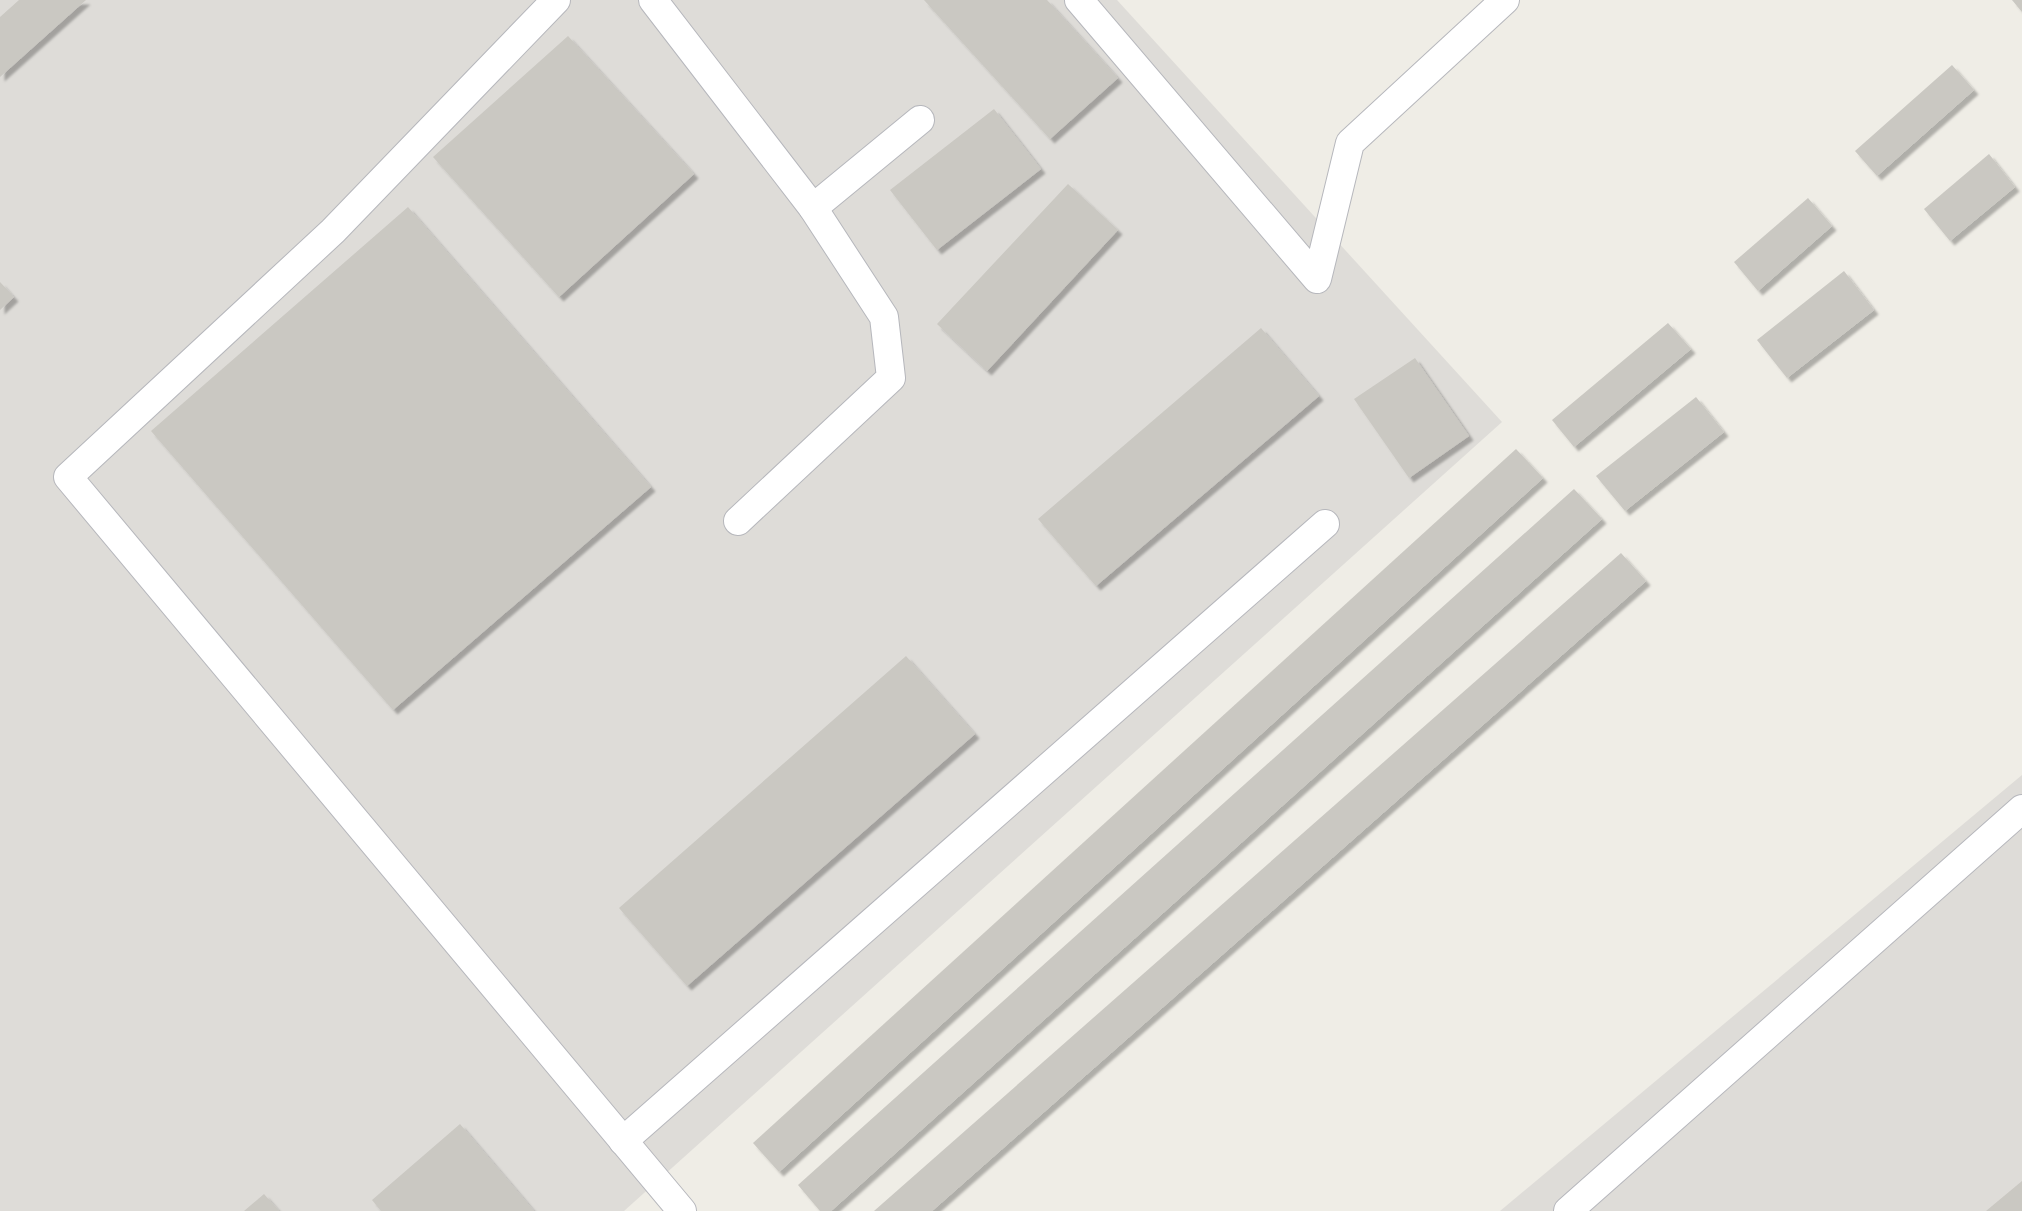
<svg xmlns="http://www.w3.org/2000/svg" width="2022" height="1211" font-family="'Roboto Condensed',sans-serif">
  <defs>
    <filter id="shadow"><feDropShadow dx="4.5" dy="4.5" stdDeviation="1" flood-color="#0004"/></filter>
  </defs>
  <rect width="100%" height="100%" fill="#efede6"/>
  <g fill="#dedcd8">
    <polygon points="0,0 1117,0 1502,422 624,1211 0,1211"/>
    <polygon points="2022,775 2022,1211 1500,1211"/>
  </g>
  <g fill="#cac8c2" filter="url(#shadow)">
    <polygon points="19,0 86,0 0,77 0,17"/>
    <polygon points="924,0 1047,0 1118,78 1050,139"/>
    <polygon points="2012,0 2022,0 2022,12"/>
    <polygon points="568,36 694,174 559,297 433,157"/>
    <polygon points="1952,65 1974,90 1877,176 1855,151"/>
    <polygon points="994,109 1041,169 937,250 890,190"/>
    <polygon points="1989,154 2015,187 1950,241 1924,209"/>
    <polygon points="1068,184 1118,230 987,371 937,324"/>
    <polygon points="1808,198 1832,226 1758,291 1734,262"/>
    <polygon points="408,207 651,487 393,710 151,431"/>
    <polygon points="1844,271 1874,310 1787,378 1757,340"/>
    <polygon points="0,282 14,297 0,310"/>
    <polygon points="1668,323 1691,349 1574,447 1552,420"/>
    <polygon points="1261,328 1319,396 1096,586 1038,519"/>
    <polygon points="1415,358 1469,436 1409,478 1354,399"/>
    <polygon points="1696,397 1724,432 1625,511 1596,476"/>
    <polygon points="1516,449 1543,478 779,1172 753,1143"/>
    <polygon points="1574,489 1602,519 831,1211 820,1211 798,1185"/>
    <polygon points="1621,553 1646,581 932,1211 874,1211"/>
    <polygon points="906,656 975,734 687,986 619,908"/>
    <polygon points="460,1124 534,1211 381,1211 372,1200"/>
    <polygon points="2022,1181 2022,1211 1986,1211"/>
    <polygon points="264,1194 279,1211 244,1211"/>
  </g>
  <g fill="none" stroke-linecap="round" stroke-linejoin="round">
    <g stroke="#b6b7bc" stroke-width="30">
      <g id="minor">
        <polyline points="556,0 333,231 68,477 682,1211"/>
        <polyline points="653,0 813,208 920,120"/>
        <polyline points="1079,0 1317,279 1350,143 1505,0"/>
        <polyline points="738,521 891,378 884,317 813,208"/>
        <polyline points="623,1141 1325,524"/>
        <polyline points="1568,1211 2022,809"/>
      </g>
    </g>
    <use href="#minor" stroke="#fff" stroke-width="28"/>
  </g>
</svg>
